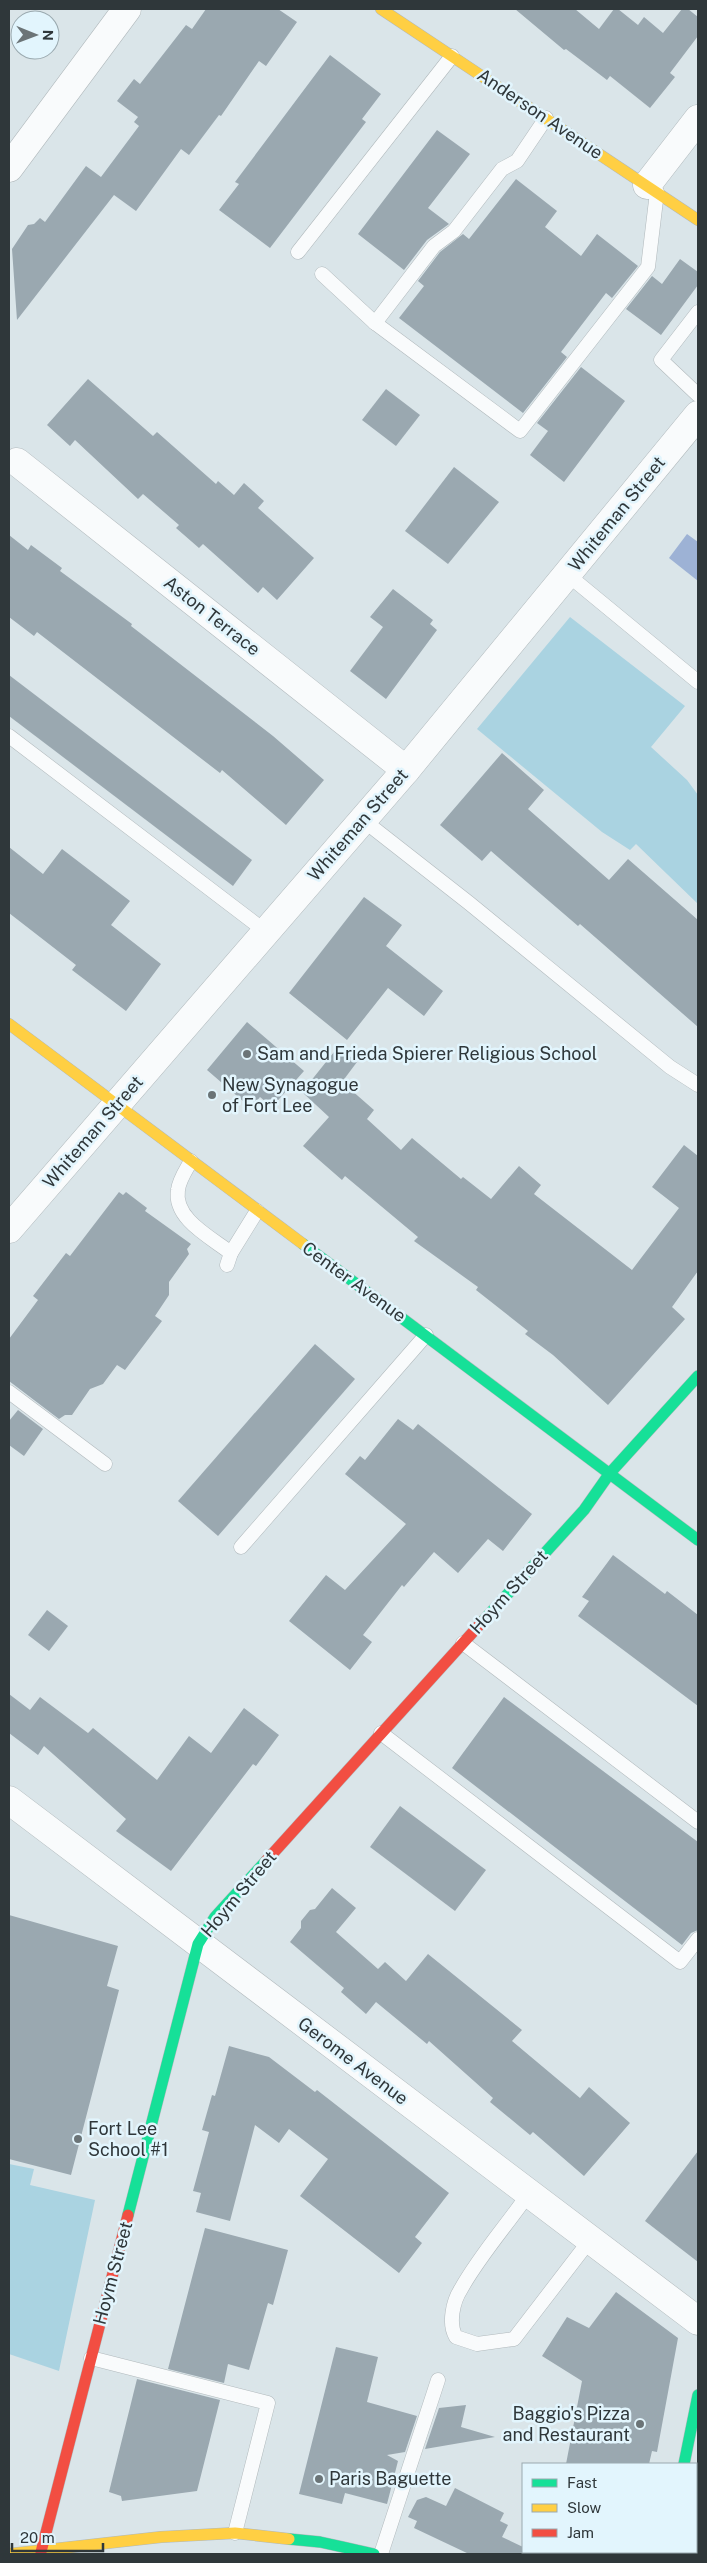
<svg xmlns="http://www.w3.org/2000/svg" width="707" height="2563" font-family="'Public Sans',sans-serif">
  <rect width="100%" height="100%" fill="#dae5e9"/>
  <g fill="#aad3e1">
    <polygon points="570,617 685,706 651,747 687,780 698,795 698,904 636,844 630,850 602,832 477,729"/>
    <polygon points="9,2164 34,2169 30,2185 95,2200 59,2371 9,2354"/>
  </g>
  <polygon fill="#9db2d5" points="687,534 698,542 698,581 669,558"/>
  <g fill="#9aa8b0">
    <polygon points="206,9 278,9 297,22 266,66 259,61 221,116 219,115 189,155 181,149 136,211 114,195 17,320 12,249 28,225 34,224 40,218 45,222 86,166 101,177 139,126 134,122 138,117 117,101 134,79 140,84 186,25 192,29"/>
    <polygon points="515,9 575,9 599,29 614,9 618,9 638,25 644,17 663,33 682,9 688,9 698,17 698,36 670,73 675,77 650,108 610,76 607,80 566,49 564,50"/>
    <polygon points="330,55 381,94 362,119 366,122 270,248 219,210 239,184 235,182"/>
    <polygon points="437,130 470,154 428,208 449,224 427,240 404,270 358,234"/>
    <polygon points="516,179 557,211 545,227 581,256 597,234 638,266 612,298 606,293 561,352 567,357 523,413 399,318 424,286 418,281 440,252 463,234 469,239"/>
    <polygon points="680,259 698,272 698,285 661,335 626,309 652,276 662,284"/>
    <polygon points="581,367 625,401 564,482 530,455 548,431 537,423"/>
    <polygon points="88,379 153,436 157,432 216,484 218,481 234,495 244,483 264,501 258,508 314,558 277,600 263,587 258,593 203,544 199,548 176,528 179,525 143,494 138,499 75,440 70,446 47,425"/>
    <polygon points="386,389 420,415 396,446 362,420"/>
    <polygon points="454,467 499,502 448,564 405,531"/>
    <polygon points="9,535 28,550 31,545 62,568 60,571 132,624 131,626 273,736 324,780 286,825 222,770 220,773 37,632 34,636 9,617"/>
    <polygon points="393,589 433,620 430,624 437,630 386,699 350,671 383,627 370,617"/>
    <polygon points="9,675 252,860 233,886 9,716"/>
    <polygon points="502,753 544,790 528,809 609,880 628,859 698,920 698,1027 580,924 578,926 491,851 482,861 440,825"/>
    <polygon points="9,847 43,874 62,849 130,901 111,925 161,964 126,1011 72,970 76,965 9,913"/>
    <polygon points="364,897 402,925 386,946 443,991 424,1016 388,988 347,1040 289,993"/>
    <polygon points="247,1022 304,1071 272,1107 260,1097 251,1108 207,1070"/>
    <polygon points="338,1047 357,1062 342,1082 374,1110 367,1119 401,1150 412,1138 461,1179 463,1177 491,1199 519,1166 541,1185 534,1194 632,1270 679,1208 652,1187 684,1145 698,1156 698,1271 672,1307 685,1319 608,1405 553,1355 525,1334 528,1331 476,1290 478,1287 414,1241 418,1237 345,1176 342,1180 303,1146 329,1117 302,1092"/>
    <polygon points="119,1192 123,1195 126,1192 147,1208 145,1211 191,1244 187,1249 189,1254 169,1282 169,1295 155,1316 162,1321 125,1370 117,1365 103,1384 90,1389 72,1415 65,1415 59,1419 9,1381 9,1339 38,1300 33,1296 66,1253 70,1256"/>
    <polygon points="315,1344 355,1379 218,1536 178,1501"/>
    <polygon points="18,1410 43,1429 24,1456 9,1445 9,1421"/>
    <polygon points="398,1419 413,1430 418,1424 532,1514 503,1551 488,1539 458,1573 434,1552 404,1587 402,1585 363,1635 372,1642 350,1670 289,1621 326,1575 345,1590 406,1524 345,1474 360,1456 365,1460"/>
    <polygon points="613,1555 665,1594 667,1591 698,1615 698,1706 578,1616 589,1601 582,1597"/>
    <polygon points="47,1610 68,1626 49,1651 28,1635"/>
    <polygon points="9,1694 30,1710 40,1697 88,1733 93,1728 157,1780 189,1736 211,1753 244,1708 279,1735 256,1766 253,1764 171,1871 116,1831 126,1819 44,1746 38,1755 9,1733"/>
    <polygon points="504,1697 698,1842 698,1930 691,1933 682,1945 452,1768"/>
    <polygon points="400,1806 486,1870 455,1911 370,1847"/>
    <polygon points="332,1888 356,1908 336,1932 378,1969 385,1962 406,1981 428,1954 522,2030 512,2041 580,2098 589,2087 630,2123 584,2176 533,2132 530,2135 490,2102 493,2098 429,2041 427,2044 376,2002 366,2014 341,1992 344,1988 290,1942 301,1928 301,1921 310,1910 315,1909"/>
    <polygon points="9,1915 118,1946 107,1986 119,1990 71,2175 9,2159"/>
    <polygon points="229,2046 269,2057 315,2092 317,2090 449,2193 415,2237 422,2243 399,2273 300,2196 328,2159 289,2129 279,2143 255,2125 230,2221 196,2212 201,2193 193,2191 209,2132 202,2130 212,2095 215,2096"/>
    <polygon points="698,2151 698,2262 645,2221"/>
    <polygon points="205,2228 288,2250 273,2305 268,2303 249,2370 228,2364 224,2383 168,2369"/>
    <polygon points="616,2292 678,2338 657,2452 652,2451 649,2464 566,2464 582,2381 542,2356 567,2317 589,2328"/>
    <polygon points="336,2347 378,2357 367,2402 417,2416 405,2452 387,2455 398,2461 387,2504 345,2493 342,2504 299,2494"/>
    <polygon points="137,2379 220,2400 197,2491 122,2501 121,2496 109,2492"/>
    <polygon points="466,2405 461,2427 495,2437 425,2449 439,2408"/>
    <polygon points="455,2488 504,2513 500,2521 508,2525 502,2537 523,2547 523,2552 539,2554 469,2554 414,2528 417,2521 408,2517 417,2500 426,2497 446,2506"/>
  </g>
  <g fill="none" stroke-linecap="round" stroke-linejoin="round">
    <g stroke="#b1b9bc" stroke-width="15">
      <g id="lane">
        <polyline points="546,118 517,161 502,169 454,231 434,246 375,323 520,431 648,267 657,192"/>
        <polyline points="298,252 452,56"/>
        <polyline points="322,274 375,323"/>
        <polyline points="698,312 661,360 698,395"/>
        <polyline points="568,575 698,682"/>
        <polyline points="9,736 265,931"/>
        <polyline points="363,820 469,903 670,1067 698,1085"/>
        <path d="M191,1161C186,1170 179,1180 178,1190C173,1219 212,1238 231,1253"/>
        <polyline points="227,1265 231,1253 257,1211"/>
        <polyline points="9,1392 105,1464"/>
        <polyline points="241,1547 426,1335"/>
        <polyline points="463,1643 698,1822"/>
        <polyline points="381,1733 680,1962 698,1939"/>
        <path d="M529,2193C507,2225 480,2255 461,2289C453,2301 448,2324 456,2337L477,2344L514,2339L590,2240"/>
        <polyline points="91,2358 268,2403 235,2533"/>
        <polyline points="381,2554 438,2380"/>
      </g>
    </g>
    <g stroke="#b1b9bc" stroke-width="29">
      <g id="street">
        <polyline points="9,168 127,9"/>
        <polyline points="647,185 698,119"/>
        <polyline points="17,462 406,770"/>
        <polyline points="9,1229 406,770 698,415"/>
        <polyline points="9,1800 698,2321"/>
      </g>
    </g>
    <g stroke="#b1b9bc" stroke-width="12">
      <g id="fast">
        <polyline points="303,1244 698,1540"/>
        <polyline points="483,1621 584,1510 610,1473 698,1376"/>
        <polyline points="128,2215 198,1944 215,1917 266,1861"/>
        <polyline points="684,2464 698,2395"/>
        <polyline points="289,2539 320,2542 374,2554"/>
      </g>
    </g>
    <g stroke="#b1b9bc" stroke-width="12">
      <g id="slow">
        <polyline points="381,9 698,220"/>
        <polyline points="9,1024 303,1244"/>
        <polyline points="9,2554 161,2537 235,2533 289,2539"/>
        <polyline points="666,2554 667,2552"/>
      </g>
    </g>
    <g stroke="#b1b9bc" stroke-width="12">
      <g id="jam">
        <polyline points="266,1861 483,1621"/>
        <polyline points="41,2552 128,2215"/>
      </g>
    </g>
    <use href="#lane" stroke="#f9fbfc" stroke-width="14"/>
    <use href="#street" stroke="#f9fbfc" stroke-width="28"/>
    <use href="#fast" stroke="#16e098" stroke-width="11"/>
    <use href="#slow" stroke="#ffcf43" stroke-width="11"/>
    <use href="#jam" stroke="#f24e42" stroke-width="11"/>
  </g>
  <g fill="#6b7477" stroke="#e2f5fd" stroke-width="2">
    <circle cx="247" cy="1054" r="5"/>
    <circle cx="212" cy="1095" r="5"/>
    <circle cx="78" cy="2139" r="5"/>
    <circle cx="640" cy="2424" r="5"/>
    <circle cx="319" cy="2479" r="5"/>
  </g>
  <g text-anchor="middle" stroke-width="5" stroke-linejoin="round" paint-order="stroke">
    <g font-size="18" fill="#2f373a" stroke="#e2f5fd">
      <text transform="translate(540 114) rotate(34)" y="6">Anderson Avenue</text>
      <text transform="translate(617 514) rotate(-51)" y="6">Whiteman Street</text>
      <text transform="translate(212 616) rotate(38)" y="6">Aston Terrace</text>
      <text transform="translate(358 825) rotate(-49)" y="6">Whiteman Street</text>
      <text transform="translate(93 1132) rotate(-49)" y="6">Whiteman Street</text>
      <text transform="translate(354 1282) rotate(36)" y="6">Center Avenue</text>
      <text transform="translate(509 1592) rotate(-48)" y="6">Hoym Street</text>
      <text transform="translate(239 1894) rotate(-50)" y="6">Hoym Street</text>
      <text transform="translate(353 2061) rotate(37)" y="6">Gerome Avenue</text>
      <text transform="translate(113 2273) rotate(-75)" y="6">Hoym Street</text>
    </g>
    <g font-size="18" fill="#2f373a" stroke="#e2f5fd" text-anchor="start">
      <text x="257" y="1060">Sam and Frieda Spierer Religious School</text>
      <text x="222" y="1091">New Synagogue<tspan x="222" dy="21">of Fort Lee</tspan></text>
      <text x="88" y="2135">Fort Lee<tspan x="88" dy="21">School #1</tspan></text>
      <text x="630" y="2420" text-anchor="end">Baggio's Pizza<tspan x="630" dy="21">and Restaurant</tspan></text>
      <text x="329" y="2485">Paris Baguette</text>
    </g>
  </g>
  <rect width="707" height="2563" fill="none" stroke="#2f373a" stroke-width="20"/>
  <rect x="522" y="2463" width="175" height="90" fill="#e2f5fd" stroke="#9aa9af"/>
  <rect x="532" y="2479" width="25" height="8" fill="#16e098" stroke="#9aa9af"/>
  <text x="567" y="2488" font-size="15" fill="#2f373a">Fast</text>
  <rect x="532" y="2504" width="25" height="8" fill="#ffcf43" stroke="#9aa9af"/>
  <text x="567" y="2513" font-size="15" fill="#2f373a">Slow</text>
  <rect x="532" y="2529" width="25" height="8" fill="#f24e42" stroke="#9aa9af"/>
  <text x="567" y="2538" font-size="15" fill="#2f373a">Jam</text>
  <g transform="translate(35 35) rotate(91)"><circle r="24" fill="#e2f5fd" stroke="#9aa9af"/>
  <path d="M0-4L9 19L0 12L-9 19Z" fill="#6b7477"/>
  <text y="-8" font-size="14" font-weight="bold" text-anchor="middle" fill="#2f373a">N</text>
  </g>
  <path d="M12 2543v8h91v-8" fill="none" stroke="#2f373a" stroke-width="2.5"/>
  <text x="20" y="2543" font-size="15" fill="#2f373a" stroke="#e2f5fd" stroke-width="4" paint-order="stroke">20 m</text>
</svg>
